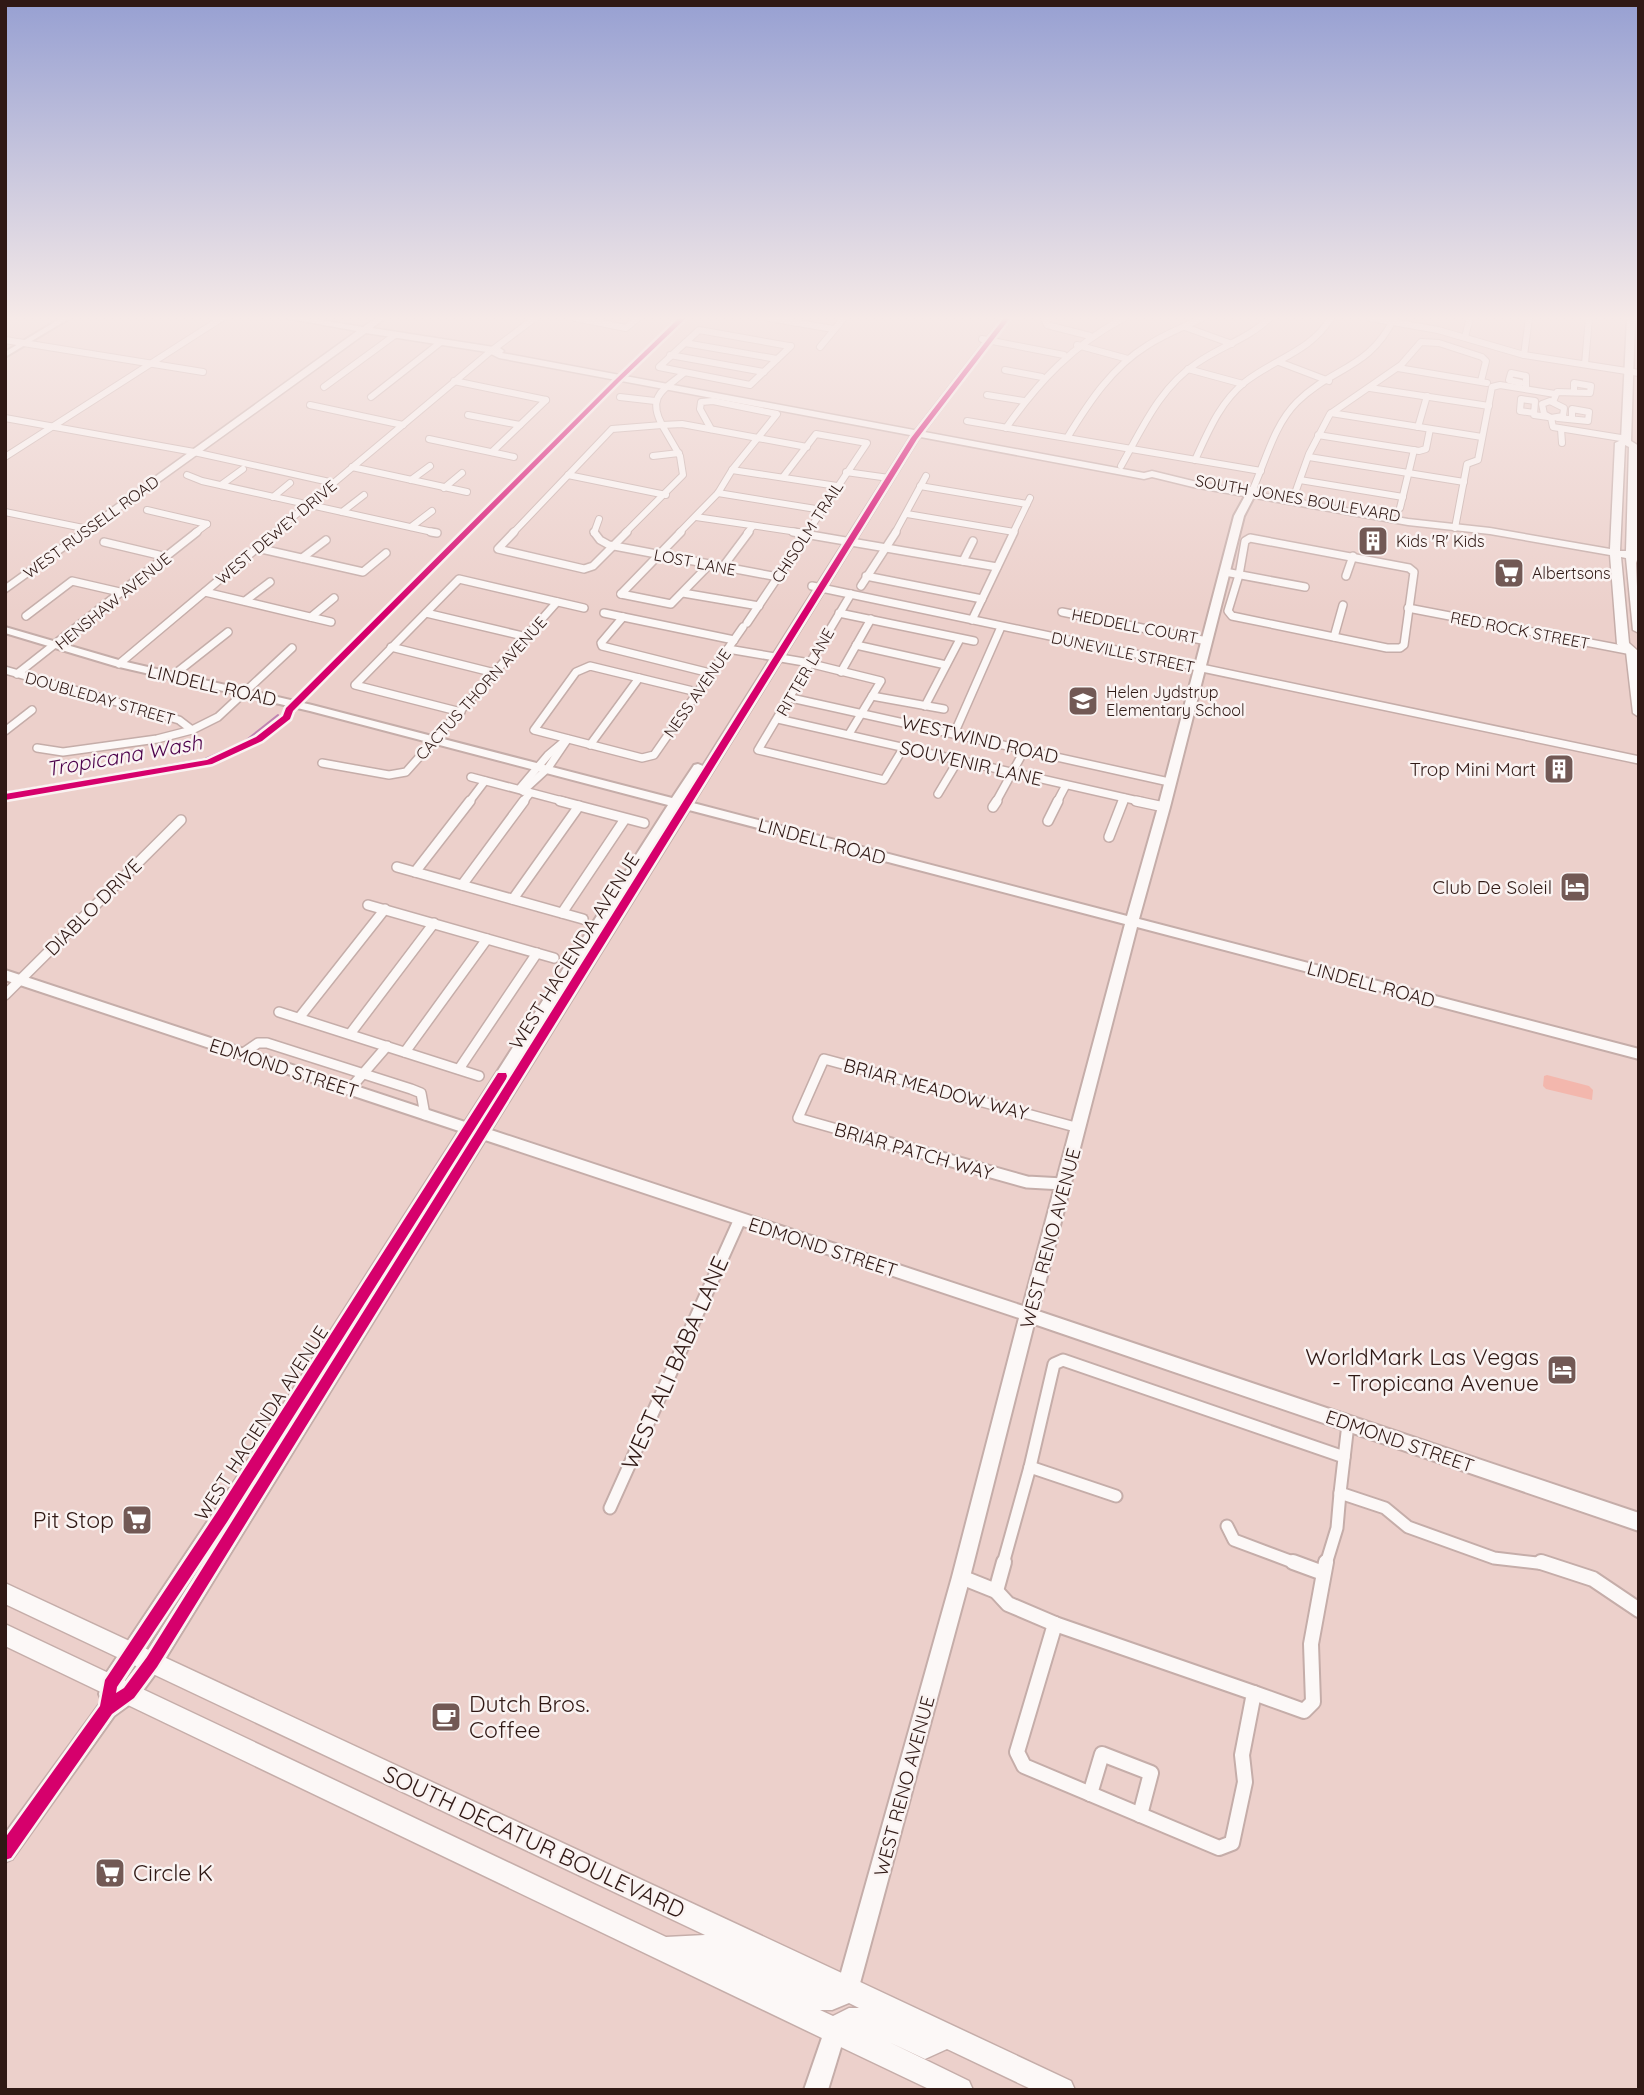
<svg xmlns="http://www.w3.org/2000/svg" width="1644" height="2095" font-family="Quicksand,sans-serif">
  <rect width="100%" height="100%" fill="#ecd0cb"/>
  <polygon fill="#f3b7ad" points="1547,1075 1589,1086 1593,1090 1592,1100 1546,1089 1543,1086 1544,1076"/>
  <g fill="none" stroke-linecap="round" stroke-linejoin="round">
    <g stroke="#bf82b2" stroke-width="2">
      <polyline points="626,368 678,318"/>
      <polyline points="5,793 205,759 244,742 278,715"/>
    </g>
    <g stroke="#c5ada9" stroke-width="8">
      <g id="street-far4">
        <polyline points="575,318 626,328 638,318"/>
        <polyline points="769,318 833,329"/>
        <polyline points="1049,318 1045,321 1047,325 1090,336"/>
        <polyline points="1370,318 1438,330 1524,355 1639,373"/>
        <polyline points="1185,327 1232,344"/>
        <polygon points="699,330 789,346 791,346 750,385 659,367"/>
        <polyline points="1465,337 1470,318"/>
        <polyline points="982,339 1064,355"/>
        <polyline points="5,340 203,372"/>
        <polyline points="685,343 777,359"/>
        <polyline points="1077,345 1128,359"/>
        <polyline points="820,347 844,318"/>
        <polyline points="670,355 764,372"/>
        <polyline points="1524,355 1529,318"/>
        <polyline points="1279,362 1329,381"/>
        <polyline points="1585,364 1589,318"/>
        <polyline points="1398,368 1487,383"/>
        <polyline points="1188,369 1243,384"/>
        <polyline points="1005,370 1042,377"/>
        <polyline points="454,381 546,400"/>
        <polyline points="1521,383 1509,380 1511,373 1526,376 1526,389"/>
        <polyline points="324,387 395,335"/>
        <polyline points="1370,388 1489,406"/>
        <polyline points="987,395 1024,401"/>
        <polyline points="371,397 441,342"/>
        <polyline points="620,397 655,401"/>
        <polygon points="1550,401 1564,408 1563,416 1551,418 1544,414 1542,404"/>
        <polyline points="1553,402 1557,392 1590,393 1591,386 1574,383 1574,391"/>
        <polyline points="310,405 403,425"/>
        <polyline points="1331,413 1482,437"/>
        <polyline points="1534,413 1520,411 1521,399 1535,401 1534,415 1548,417"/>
        <polyline points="468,415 520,425"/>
        <polyline points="5,418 194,452 334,483"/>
        <polyline points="1551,418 1553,427 1627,439"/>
        <polyline points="1558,418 1588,421 1589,412 1572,409 1572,418"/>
        <polyline points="967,421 1261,471"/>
        <path d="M662,425C647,396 663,390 684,373"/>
        <polyline points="662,425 682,424 807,447"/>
        <polyline points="1418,427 1427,396"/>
        <path d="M1006,428C1039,381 1073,345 1124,318"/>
        <polyline points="1561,429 1562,443"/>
        <polyline points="1318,435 1419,451 1426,449 1430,429"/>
        <path d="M1067,438C1089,402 1112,367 1148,345C1165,334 1184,327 1202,318"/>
        <polyline points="429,439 514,457"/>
        <polyline points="492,452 546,400"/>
        <polyline points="653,456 679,453"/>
        <polyline points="5,457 222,318"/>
        <polyline points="1309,457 1464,482"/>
        <path d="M1195,460C1208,432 1220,402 1245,382C1274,359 1310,352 1331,318"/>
        <path d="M1121,466C1142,429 1160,387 1197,363C1221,346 1248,339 1270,318"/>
        <polyline points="352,467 467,492"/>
        <polyline points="732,470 837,486"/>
        <polyline points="846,472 889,478"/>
        <polyline points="187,475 202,481 437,533"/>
        <polyline points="568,475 666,495"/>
        <polyline points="783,477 816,434 867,443 807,533"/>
        <polyline points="411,480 430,466"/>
        <polyline points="1300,480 1403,497"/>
        <polyline points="221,485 243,469"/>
        <polyline points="920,486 1027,504"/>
        <polyline points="444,488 462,473"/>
        <path d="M1253,489C1266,460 1274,425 1297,402C1332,367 1370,369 1394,318"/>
        <polyline points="718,493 822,510"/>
        <polyline points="1294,496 1309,454 1330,414 1401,365 1421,342 1439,343 1482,357 1486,361 1481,381"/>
        <polyline points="273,497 290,483"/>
        <polyline points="1400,508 1414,450"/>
        <polyline points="147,510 207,524"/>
        <polyline points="5,512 88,529"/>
        <polyline points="342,512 364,495"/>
        <polyline points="907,514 1014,532"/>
        <polyline points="696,517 804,533"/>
        <polyline points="411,527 432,511"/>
        <polyline points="1455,528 1467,464 1478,460 1492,387 1500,385 1555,394"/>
        <polyline points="195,533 207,524"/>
        <polyline points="274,533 491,351 535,318"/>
        <polyline points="513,533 612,429 662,425"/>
        <polyline points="594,533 599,519"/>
        <polyline points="625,533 683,475 680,456 662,425"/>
        <polyline points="679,533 718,493 732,470 777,414 713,401 701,402 700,409 711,429"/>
        <polyline points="747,533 753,526"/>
        <polyline points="895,533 926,476"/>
        <polyline points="1013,533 1030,498"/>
      </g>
    </g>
    <g stroke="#c5ada9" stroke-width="10">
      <g id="street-far3">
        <polyline points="431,532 437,533"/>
        <polyline points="514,532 498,549 584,569 593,566 627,532"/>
        <polyline points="594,532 600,540 609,545 778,577"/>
        <polyline points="793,532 997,567"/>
        <polygon points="1250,538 1409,568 1414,572 1404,645 1400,648 1387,648 1232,616 1228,611 1239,575 1245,541"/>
        <polyline points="104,542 167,557"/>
        <polyline points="257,548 363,572 386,553"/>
        <polyline points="302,558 326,540"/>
        <polyline points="963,561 973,541"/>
        <polyline points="722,568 749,532"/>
        <polyline points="1225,572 1305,587"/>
        <polyline points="866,576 982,599"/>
        <polyline points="1346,576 1353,556"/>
        <polyline points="812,586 1639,760"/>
        <polyline points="861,586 896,532"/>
        <polyline points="205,592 331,622"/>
        <polyline points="683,593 759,606"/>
        <polyline points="621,594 681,532"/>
        <polyline points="621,594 671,604 708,566"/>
        <polyline points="851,594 758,750 884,780 904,747"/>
        <polyline points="245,601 270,582"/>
        <polyline points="1408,608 1632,651"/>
        <polyline points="1062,612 1207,641"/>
        <polyline points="426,613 527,637"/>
        <polyline points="604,613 734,640"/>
        <polyline points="839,613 974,641"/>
        <polyline points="26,616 72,581 124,593"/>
        <polyline points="311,617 334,598"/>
        <polyline points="623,617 601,643 602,646 710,673"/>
        <polyline points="972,620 1014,532"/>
        <polyline points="747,623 808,532"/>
        <polyline points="1334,637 1343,605"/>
        <polyline points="856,645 946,665"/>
        <polyline points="391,647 495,673"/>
        <polyline points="728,649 804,662 881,681 849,734"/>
        <polyline points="119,664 276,532"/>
        <polyline points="5,670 179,720 192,730"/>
        <polyline points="841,672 871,619"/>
        <polyline points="17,674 197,532"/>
        <polyline points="171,677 228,632"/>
        <polyline points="697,692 590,666 576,672 534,730 642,758 654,755 743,627"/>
        <polyline points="872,696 944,709"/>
        <polyline points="791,698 1169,782"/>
        <polyline points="925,706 960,639"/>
        <polyline points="461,712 355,685 459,579 584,608"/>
        <polyline points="778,719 1143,802"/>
        <polyline points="5,731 32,710"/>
        <polyline points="954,734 1001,627"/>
        <polyline points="590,745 639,678"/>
        <polyline points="37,748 63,752 157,739 192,730 218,717 292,648"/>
        <polyline points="322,763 389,775 406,772 557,602"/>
        <polyline points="471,777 566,802"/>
        <polyline points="523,791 521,787 548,755 567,739"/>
        <polyline points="523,791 548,768 567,740"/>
        <polyline points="938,794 959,759"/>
        <polyline points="469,802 485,781"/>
        <polyline points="523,802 530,793"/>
        <polyline points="996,802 1025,749"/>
        <polyline points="1057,802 1066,785"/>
        <polyline points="1122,802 1124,798"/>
      </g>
    </g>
    <g stroke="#c5ada9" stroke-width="12">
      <g id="street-far2">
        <polyline points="560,801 644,823"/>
        <polyline points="1136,801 1164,807"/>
        <polyline points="993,807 997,801"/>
        <polyline points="1048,821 1058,801"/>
        <polyline points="1109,837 1123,801"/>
        <polyline points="397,867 583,919"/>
        <polyline points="415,872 470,801"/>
        <polyline points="462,885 524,801"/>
        <polyline points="513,899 579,806"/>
        <polyline points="368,905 554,958"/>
        <polyline points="562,913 625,819"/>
        <polyline points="5,995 181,820"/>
        <polyline points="279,1012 479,1076"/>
        <polyline points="299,1018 385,909"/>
        <polyline points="350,1034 434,923"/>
        <polyline points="405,1052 487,939"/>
        <polyline points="242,1054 258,1043 267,1043 411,1089 421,1093 425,1115"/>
        <polyline points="459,1069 537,953"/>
        <polyline points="349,1090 387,1046"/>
        <polyline points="876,1140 798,1118 824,1059 1079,1128"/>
      </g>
    </g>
    <g stroke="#c5ada9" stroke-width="15">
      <g id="street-far1">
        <polyline points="870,1138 1027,1182 1063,1184"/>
        <polyline points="1348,1424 1340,1493 1385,1508 1408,1527 1494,1558 1546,1564"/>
        <polyline points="1030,1467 1054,1364 1063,1360 1344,1457"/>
        <polyline points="610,1508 740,1219"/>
        <polyline points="1227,1526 1234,1540 1298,1564"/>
        <polyline points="1003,1564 1030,1467 1116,1496"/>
        <polyline points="1326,1564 1337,1528 1340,1493"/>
      </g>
    </g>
    <g stroke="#c5ada9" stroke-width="18">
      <g id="street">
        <polyline points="1293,1562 1323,1573"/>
        <polyline points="1541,1562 1593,1579 1639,1610"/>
        <polyline points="961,1577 996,1591 1008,1604 1055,1624"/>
        <polyline points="996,1591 1004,1562"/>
        <polygon points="1055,1624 1254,1693 1242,1755 1245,1782 1232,1843 1219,1848 1024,1766 1017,1752"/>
        <polyline points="1254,1693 1304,1711 1313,1702 1311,1644 1326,1562"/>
        <polyline points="1090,1794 1102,1754 1151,1773 1140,1815"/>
      </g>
    </g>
    <g stroke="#c5ada9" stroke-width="4">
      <g id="secondary">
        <polygon points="61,318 70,318 5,357 5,352"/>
        <path d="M1003,318H1010L918,439L693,803L1127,916L1158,807L1234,516L1250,487H1256L1258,489L1244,516L1170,807L1139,919L1639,1049V1059L1137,927L1038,1311L1639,1513V1531L1034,1324L970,1577L859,1987L856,1995L848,1998L840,1995L837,1987L952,1577L1019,1318L485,1140L159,1669L136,1700L114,1716L12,1859L5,1862V1834L102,1701L99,1694L103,1678L236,1479L459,1131L5,980V970L465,1122L668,805L310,711L115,666L5,633V627L122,661L312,705L672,798L694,765L698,764L703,766L910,438ZM689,810L1125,924L1023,1306L491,1130ZM246,1494L145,1655L120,1688Z"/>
        <polygon points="835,2020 843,2023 846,2031 828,2090 804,2090 827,2023"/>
      </g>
    </g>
    <g stroke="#c5ada9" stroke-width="3">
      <g id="primary">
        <path d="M285,318H308L363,327L376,318H386L372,328L500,348L504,351L502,353L1144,473L1152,471L1193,481L1408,519L1490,528L1610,549L1615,443L1621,440L1627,318H1635L1631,441L1639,446L1637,553L1639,560H1637L1636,563L1639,633L1633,630L1626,558L1621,557L1629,643L1638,651L1639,658V717L1633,713L1626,652L1617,644L1610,555L1490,534L1408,525L1193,487L1152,477L1144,479L499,358L487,352L366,333L5,593V585L357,331ZM1625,445L1629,447L1626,551H1620Z"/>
        <path d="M5,1583L846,1975L857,1978L858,1981L1071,2081L1075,2090H1033L947,2049L925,2059L889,2042L969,2081L973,2090H931L826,2040L5,1646V1624L666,1937L705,1935L5,1604ZM849,2003L859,2008H849L833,2016L820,2010H832Z"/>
      </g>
    </g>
    <use href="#street-far4" stroke="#fcf8f7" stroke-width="6"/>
    <use href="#street-far3" stroke="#fcf8f7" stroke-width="7"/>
    <use href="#street-far2" stroke="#fcf8f7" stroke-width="9"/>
    <use href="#street-far1" stroke="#fcf8f7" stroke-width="11"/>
    <use href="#street" stroke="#fcf8f7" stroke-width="14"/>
    <use href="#secondary" fill="#fcf8f7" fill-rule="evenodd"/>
    <use href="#primary" fill="#fcf8f7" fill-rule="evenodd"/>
    <g stroke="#faf3f2" stroke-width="5">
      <g id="cycleway">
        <polygon points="679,318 686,318 619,382 293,711 290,719 262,741 212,764 5,800 5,794 207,760 256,737 283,716 286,708 615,380"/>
        <polygon points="1004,318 1010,318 917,439 157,1667 134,1698 112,1714 11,1858 5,1860 5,1838 100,1706 105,1680 217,1512 498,1073 506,1073 507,1076 506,1079 227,1522 117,1687 116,1693 124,1688 147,1657 911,438"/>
      </g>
    </g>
    <use href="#cycleway" fill="#d6006c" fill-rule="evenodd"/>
  </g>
  <linearGradient id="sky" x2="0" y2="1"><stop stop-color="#97a0d2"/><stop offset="0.52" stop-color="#f6eae8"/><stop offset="1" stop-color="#f6eae8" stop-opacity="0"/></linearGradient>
  <rect width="1644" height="612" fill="url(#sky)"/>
  <defs>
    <g id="building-square" transform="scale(1.575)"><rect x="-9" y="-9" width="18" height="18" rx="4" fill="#725955" stroke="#faf3f2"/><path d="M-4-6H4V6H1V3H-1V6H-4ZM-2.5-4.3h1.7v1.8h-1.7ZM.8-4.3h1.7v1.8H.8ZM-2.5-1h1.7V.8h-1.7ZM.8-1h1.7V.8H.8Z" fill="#fff"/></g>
    <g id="supermarket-square" transform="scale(1.575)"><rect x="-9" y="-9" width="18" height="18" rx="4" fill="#725955" stroke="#faf3f2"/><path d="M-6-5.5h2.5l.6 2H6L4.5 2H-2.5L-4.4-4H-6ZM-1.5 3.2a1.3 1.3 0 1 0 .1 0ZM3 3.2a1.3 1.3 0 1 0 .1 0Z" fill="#fff"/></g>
    <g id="school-square" transform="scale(1.575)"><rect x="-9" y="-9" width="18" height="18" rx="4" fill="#725955" stroke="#faf3f2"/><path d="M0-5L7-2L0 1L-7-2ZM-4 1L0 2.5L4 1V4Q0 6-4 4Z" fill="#fff"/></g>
    <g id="hotel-square" transform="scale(1.575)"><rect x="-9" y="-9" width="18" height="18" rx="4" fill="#725955" stroke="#faf3f2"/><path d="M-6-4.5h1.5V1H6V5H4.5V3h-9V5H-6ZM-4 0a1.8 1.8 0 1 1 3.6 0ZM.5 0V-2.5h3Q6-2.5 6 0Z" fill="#fff"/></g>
    <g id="cafe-square" transform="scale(1.575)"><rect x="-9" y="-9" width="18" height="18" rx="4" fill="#725955" stroke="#faf3f2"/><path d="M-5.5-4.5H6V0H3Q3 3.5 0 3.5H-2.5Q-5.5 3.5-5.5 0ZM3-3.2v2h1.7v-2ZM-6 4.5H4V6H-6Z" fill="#fff"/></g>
  </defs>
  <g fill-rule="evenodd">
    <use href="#building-square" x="1373" y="541"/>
    <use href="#supermarket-square" x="1509" y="573"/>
    <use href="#school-square" x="1083" y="701"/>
    <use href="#building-square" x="1559" y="769"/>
    <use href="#hotel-square" x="1575" y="887"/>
    <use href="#hotel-square" x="1562" y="1370"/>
    <use href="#supermarket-square" x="137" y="1520"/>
    <use href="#cafe-square" x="446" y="1717"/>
    <use href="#supermarket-square" x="110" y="1873"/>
  </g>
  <g text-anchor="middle" stroke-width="5" stroke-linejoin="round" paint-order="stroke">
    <g font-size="16" fill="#301915" stroke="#faf3f2">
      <text transform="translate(1298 498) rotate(10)" y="6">SOUTH JONES BOULEVARD</text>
      <text transform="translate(91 527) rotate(-36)" y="6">WEST RUSSELL ROAD</text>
      <text transform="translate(276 532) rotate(-40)" y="6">WEST DEWEY DRIVE</text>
      <text transform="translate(807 532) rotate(-57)" y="6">CHISOLM TRAIL</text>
      <text transform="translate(695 562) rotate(11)" y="6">LOST LANE</text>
      <text transform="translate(113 601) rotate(-39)" y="6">HENSHAW AVENUE</text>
      <text transform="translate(1135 626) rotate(11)" y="6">HEDDELL COURT</text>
      <text transform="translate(1520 630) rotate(11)" y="6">RED ROCK STREET</text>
      <text transform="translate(1123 652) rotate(12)" y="6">DUNEVILLE STREET</text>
      <text transform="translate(805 672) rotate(-60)" y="6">RITTER LANE</text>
      <text transform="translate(481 688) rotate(-48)" y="6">CACTUS THORN AVENUE</text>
      <text transform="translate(697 693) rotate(-55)" y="6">NESS AVENUE</text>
      <text transform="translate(100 698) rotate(16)" y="6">DOUBLEDAY STREET</text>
    </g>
    <g font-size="16" fill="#301915" stroke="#faf3f2" text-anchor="start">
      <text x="1396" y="547">Kids 'R' Kids</text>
      <text x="1532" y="579">Albertsons</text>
      <text x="1106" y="698">Helen Jydstrup<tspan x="1106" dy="18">Elementary School</tspan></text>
    </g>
    <g font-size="19" fill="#301915" stroke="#faf3f2">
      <text transform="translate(212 685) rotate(13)" y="7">LINDELL ROAD</text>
      <text transform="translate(980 739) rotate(13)" y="7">WESTWIND ROAD</text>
      <text transform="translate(971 763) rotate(13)" y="7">SOUVENIR LANE</text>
      <text transform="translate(822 841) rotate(15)" y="7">LINDELL ROAD</text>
      <text transform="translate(93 907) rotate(-45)" y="7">DIABLO DRIVE</text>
      <text transform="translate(574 951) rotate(-58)" y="7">WEST HACIENDA AVENUE</text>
      <text transform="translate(1371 984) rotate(15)" y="7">LINDELL ROAD</text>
      <text transform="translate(284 1068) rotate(18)" y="7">EDMOND STREET</text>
      <text transform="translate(936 1089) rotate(15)" y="7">BRIAR MEADOW WAY</text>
      <text transform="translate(914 1151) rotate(16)" y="7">BRIAR PATCH WAY</text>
      <text transform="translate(1050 1238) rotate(-75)" y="7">WEST RENO AVENUE</text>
      <text transform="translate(823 1247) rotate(18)" y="7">EDMOND STREET</text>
      <text transform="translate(261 1423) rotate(-57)" y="7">WEST HACIENDA AVENUE</text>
      <text transform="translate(1400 1441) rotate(19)" y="7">EDMOND STREET</text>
      <text transform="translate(904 1786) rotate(-75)" y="7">WEST RENO AVENUE</text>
    </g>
    <g font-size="19" fill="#301915" stroke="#faf3f2" text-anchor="end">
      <text x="1536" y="776">Trop Mini Mart</text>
      <text x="1552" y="894">Club De Soleil</text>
    </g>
    <g font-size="21" font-style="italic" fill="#4d024c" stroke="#faf3f2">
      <text transform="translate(124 756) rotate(-10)" y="7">Tropicana Wash</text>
    </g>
    <g font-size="23" fill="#301915" stroke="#faf3f2" text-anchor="end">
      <text x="1539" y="1365">WorldMark Las Vegas<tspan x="1539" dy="26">- Tropicana Avenue</tspan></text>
      <text x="114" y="1528">Pit Stop</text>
      <text x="469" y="1712" text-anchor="start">Dutch Bros.<tspan x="469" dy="26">Coffee</tspan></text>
      <text x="133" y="1881" text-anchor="start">Circle K</text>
    </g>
    <g font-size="23" fill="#301915" stroke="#faf3f2">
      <text transform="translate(675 1363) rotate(-66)" y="8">WEST ALI BABA LANE</text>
      <text transform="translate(534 1842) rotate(25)" y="8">SOUTH DECATUR BOULEVARD</text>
    </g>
  </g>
  <rect width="1644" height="2095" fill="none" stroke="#301915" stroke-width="14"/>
</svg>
